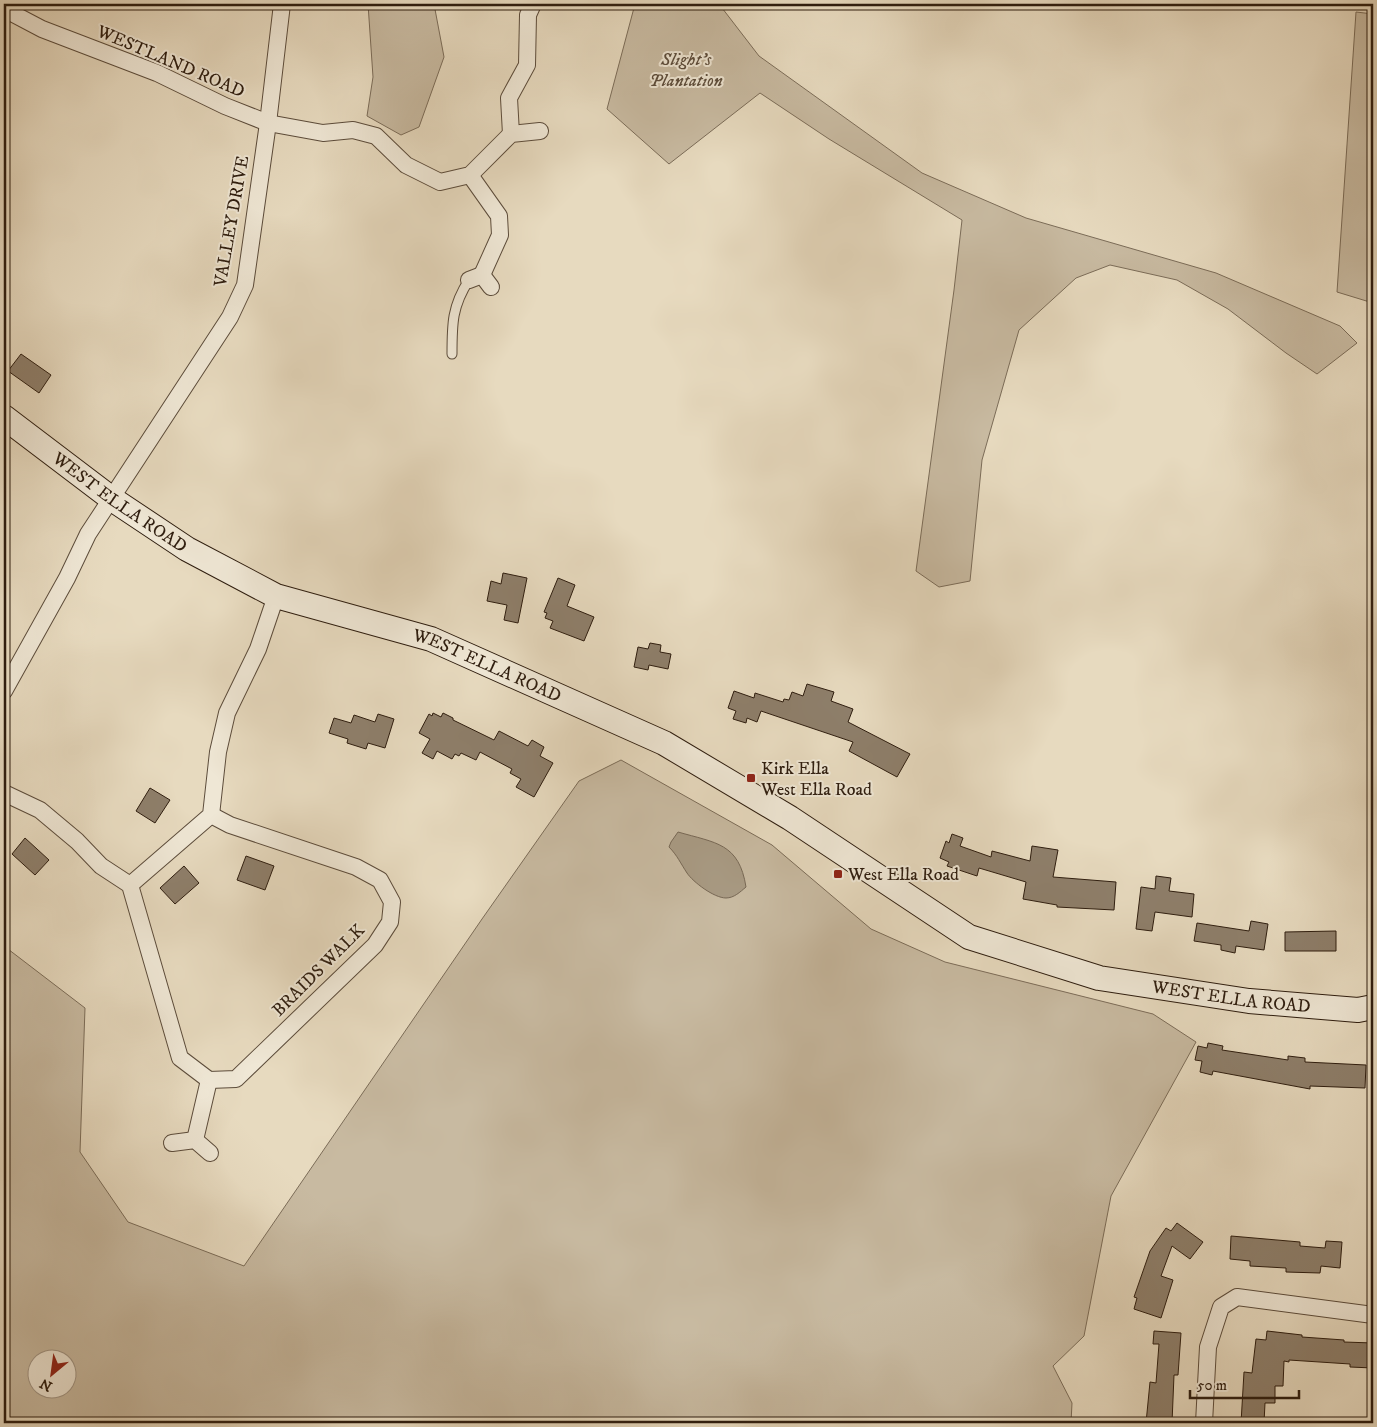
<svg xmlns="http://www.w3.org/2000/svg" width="1377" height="1427" font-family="'IM FELL DW Pica',serif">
  <rect width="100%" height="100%" fill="#e7dabf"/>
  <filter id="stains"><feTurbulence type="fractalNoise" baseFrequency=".004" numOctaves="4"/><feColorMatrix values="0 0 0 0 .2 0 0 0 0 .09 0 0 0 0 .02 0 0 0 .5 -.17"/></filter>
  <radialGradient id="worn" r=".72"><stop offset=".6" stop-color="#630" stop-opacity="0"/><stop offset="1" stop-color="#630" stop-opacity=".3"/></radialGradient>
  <g fill="#c8baa1" stroke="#7b6c58" fill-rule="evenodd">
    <polygon points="368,4 434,4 444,57 419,127 401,135 367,116 373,77"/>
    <polygon points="635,4 719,4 759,56 922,173 1026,218 1216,273 1340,326 1357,343 1317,374 1286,353 1228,309 1177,280 1110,265 1076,278 1019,330 982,460 970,581 939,587 916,571 954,290 962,220 829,139 760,93 669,164 607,109"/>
    <polygon points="1356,12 1373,14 1373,303 1337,292"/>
    <path d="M621,760L772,845L871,929L945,962L1153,1014L1196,1042L1111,1196L1084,1336L1053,1366L1072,1403L1071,1423H4V946L85,1008L80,1152L128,1222L244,1266L482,919L579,781ZM38,1360H68V1390H38Z"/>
  </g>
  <path fill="#a89a83" stroke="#776855" d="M678,832C716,843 739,843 746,887C740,892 734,898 726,898C714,898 693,882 687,873C681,864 677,855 669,847L671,842Z"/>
  <g fill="#8e7f6b" stroke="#2e1d0f">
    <polygon points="21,354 51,375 39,393 8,371"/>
    <polygon points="503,573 527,578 518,623 504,620 507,605 487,601 491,581 501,584"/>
    <polygon points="558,578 575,585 567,606 594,617 584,641 550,628 553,621 545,618 547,613 544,612"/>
    <polygon points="650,643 661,645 660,652 671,654 668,669 649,665 648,670 634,667 638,647 648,649"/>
    <polygon points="807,684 834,692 831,701 853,709 848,722 910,754 897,777 849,751 853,742 761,711 757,722 747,718 746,723 733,719 736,711 728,708 734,691 754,698 755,693 783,702 784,699 789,700 792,692 803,696"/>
    <polygon points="433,713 441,717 443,713 453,718 453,720 494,740 499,731 528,746 532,740 544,747 540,756 553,763 534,797 516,787 521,779 510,773 512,769 480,752 476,760 461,753 459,756 455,754 452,759 437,751 433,759 422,753 430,739 419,733 429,714 432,716"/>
    <polygon points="378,714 394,719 385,748 368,743 366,749 347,743 348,739 329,733 334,718 351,723 354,715 375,722"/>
    <polygon points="150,788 170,800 155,823 136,811"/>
    <polygon points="952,834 963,838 960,846 991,857 992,851 1030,861 1032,846 1058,850 1053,877 1116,882 1114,910 1057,907 1057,905 1023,899 1026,882 979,868 977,876 947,866 949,862 940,858 946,841 949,843"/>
    <polygon points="25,838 49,860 35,875 12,854"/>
    <polygon points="246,856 274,866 265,890 237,880"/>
    <polygon points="184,866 199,883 175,904 160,888"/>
    <polygon points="1156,876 1171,878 1169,891 1194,894 1192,917 1155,912 1152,931 1136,929 1141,887 1155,889"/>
    <polygon points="1251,921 1268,924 1264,950 1236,946 1235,953 1221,950 1221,945 1194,941 1197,923 1249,931"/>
    <polygon points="1336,931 1336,951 1285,951 1285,932"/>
    <polygon points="1208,1043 1223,1046 1222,1050 1288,1060 1288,1056 1305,1058 1305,1062 1366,1065 1365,1088 1310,1086 1310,1089 1213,1071 1212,1075 1200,1072 1202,1061 1195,1060 1198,1046 1207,1048"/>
    <polygon points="1177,1223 1203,1242 1190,1259 1172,1246 1161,1276 1173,1280 1161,1318 1134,1309 1137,1298 1134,1297 1150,1251 1166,1228 1171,1231"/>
    <polygon points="1231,1236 1300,1242 1300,1246 1325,1248 1326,1241 1342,1242 1340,1268 1321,1266 1320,1273 1286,1272 1286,1268 1250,1266 1250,1261 1230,1259"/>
    <polygon points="1154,1331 1181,1333 1178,1375 1174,1375 1172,1423 1146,1423 1150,1382 1156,1383 1159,1344 1153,1344"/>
    <polygon points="1267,1331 1302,1335 1302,1337 1344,1340 1344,1342 1373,1343 1373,1368 1350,1367 1350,1364 1289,1360 1289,1362 1284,1361 1283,1386 1275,1386 1275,1403 1265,1403 1264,1423 1241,1423 1244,1372 1252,1373 1256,1339 1266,1340"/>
  </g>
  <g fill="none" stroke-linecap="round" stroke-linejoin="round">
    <g stroke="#5c4c3b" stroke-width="11">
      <path id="lane" d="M452,354C452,324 452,306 469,280"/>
    </g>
    <g stroke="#5c4c3b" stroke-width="18">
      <g id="street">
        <polyline points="4,9 42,29 157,73 225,106 268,123 323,133 353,130 376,136 406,165 440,182 470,175 511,134 540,131"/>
        <polyline points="511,134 509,98 527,65 528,15 533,4"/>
        <polyline points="470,175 499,216 500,235 482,275"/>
        <polyline points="469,280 482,275 491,287"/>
        <polyline points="4,691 67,578 88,534 230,317 245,285 268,123 282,4"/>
        <polyline points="4,793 40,810 77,841 101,866 130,885 180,1058 209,1080 195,1140"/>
        <polyline points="130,885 211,815 218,752 227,713 258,649 276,596"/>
        <polyline points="209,1080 236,1079 375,945 390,922 392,902 380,880 356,867 230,825 211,815"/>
        <polyline points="172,1143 195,1140 210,1153"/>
        <polyline points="1204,1423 1208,1347 1221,1307 1237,1297 1373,1315"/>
      </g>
    </g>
    <g stroke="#2e1d0f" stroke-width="26">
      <g id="secondary">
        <path id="s1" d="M4,417L112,499L187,549L276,596L431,639L664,743L790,818L969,937L1099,978L1249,1001L1358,1010L1373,1007"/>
      </g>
    </g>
    <use href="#lane" stroke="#efe7d5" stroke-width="9"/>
    <use href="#street" stroke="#efe7d5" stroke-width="16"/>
    <use href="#secondary" stroke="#efe7d5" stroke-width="24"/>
  </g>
  <g fill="#8f2418" stroke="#efe7d5" stroke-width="2">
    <rect x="746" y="773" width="10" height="10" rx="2.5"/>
    <rect x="833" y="869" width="10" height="10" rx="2.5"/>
  </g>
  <g text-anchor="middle" stroke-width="4" stroke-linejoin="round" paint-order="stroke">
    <g font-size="18" font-style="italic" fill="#5c4c3b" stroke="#efe7d5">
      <text x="686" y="65">Slight's<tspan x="686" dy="21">Plantation</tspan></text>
    </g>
    <g font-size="18" fill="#2e1d0f" stroke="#efe7d5">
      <text transform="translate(171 61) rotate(23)" y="6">WESTLAND ROAD</text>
      <text transform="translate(231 221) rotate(-80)" y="6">VALLEY DRIVE</text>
      <text dy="6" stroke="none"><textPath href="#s1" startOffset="144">WEST ELLA ROAD</textPath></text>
      <text dy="6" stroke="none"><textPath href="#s1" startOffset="549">WEST ELLA ROAD</textPath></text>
      <text transform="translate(318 970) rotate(-45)" y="6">BRAIDS WALK</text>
      <text dy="6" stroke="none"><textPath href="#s1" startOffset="1374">WEST ELLA ROAD</textPath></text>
    </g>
    <g font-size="18" fill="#2e1d0f" stroke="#efe7d5" text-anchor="start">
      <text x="761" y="774">Kirk Ella<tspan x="761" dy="21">West Ella Road</tspan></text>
      <text x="848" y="880">West Ella Road</text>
    </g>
  </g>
  <rect width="1377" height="1427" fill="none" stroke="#e7dabf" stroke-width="20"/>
  <rect x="5" y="5" width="1367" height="1417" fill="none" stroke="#2e1d0f" stroke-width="2.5"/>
  <rect x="10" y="10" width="1357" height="1407" fill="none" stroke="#2e1d0f"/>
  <g transform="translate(52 1374) rotate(209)"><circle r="24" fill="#efe7d5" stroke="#a29686"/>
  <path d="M0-4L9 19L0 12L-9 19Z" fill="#8f2418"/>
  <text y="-8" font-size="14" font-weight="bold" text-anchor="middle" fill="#2e1d0f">N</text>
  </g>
  <path d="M1190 1390v8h109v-8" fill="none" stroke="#2e1d0f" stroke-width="2.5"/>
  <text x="1197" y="1390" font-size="15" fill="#2e1d0f" stroke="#efe7d5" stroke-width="4" paint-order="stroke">50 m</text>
  <rect width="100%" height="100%" filter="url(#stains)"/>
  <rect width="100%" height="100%" fill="url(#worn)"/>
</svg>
